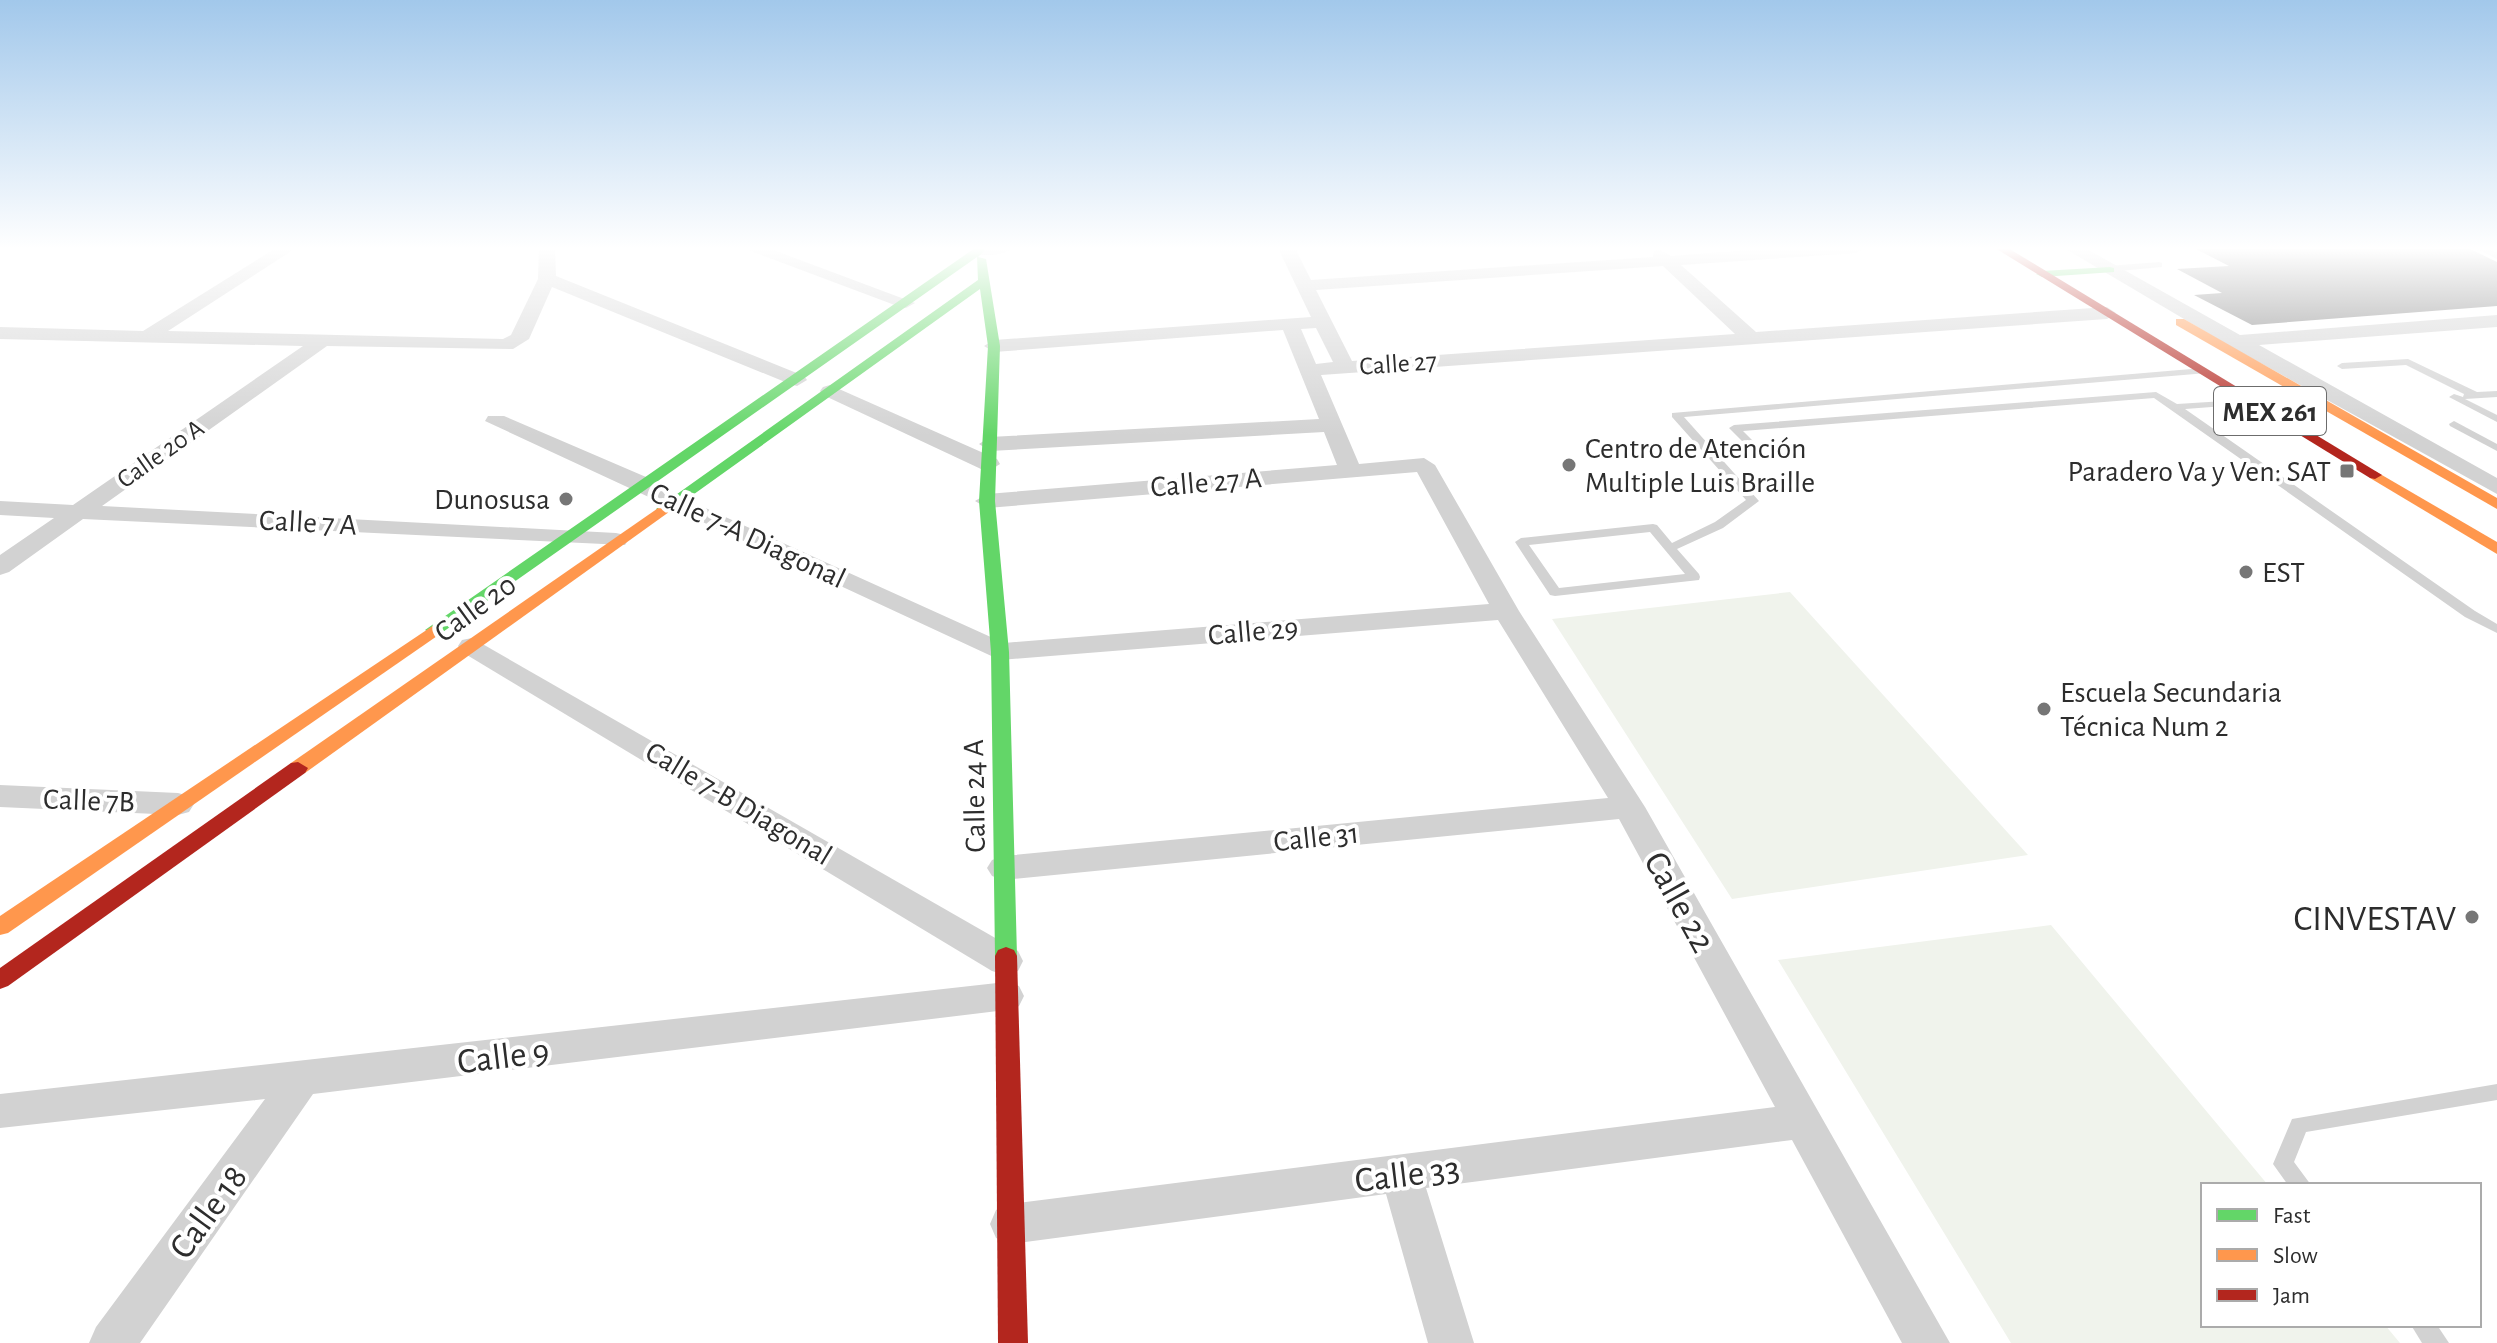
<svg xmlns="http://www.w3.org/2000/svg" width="2497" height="1343" font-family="'Alegreya Sans',sans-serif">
  <rect width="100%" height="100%" fill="#fff"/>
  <g fill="#f0f3ec">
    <polygon points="1790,592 2028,855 1732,899 1552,619"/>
    <polygon points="2051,925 2268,1185 2203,1185 2203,1325 2385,1325 2400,1343 2011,1343 1778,960"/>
  </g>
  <polygon fill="#7e7e7e" points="2194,248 2468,248 2497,262 2497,306 2252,325 2194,295 2222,293 2177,269 2229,266"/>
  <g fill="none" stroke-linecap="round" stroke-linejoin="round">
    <g fill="#d2d2d2" fill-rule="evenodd">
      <polygon points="2476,248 2488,248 2497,253 2497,259"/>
      <polygon points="2159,262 2162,263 2162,267 2108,272 2104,269 2108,266"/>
      <polygon points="2408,359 2477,392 2497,391 2497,397 2465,399 2497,415 2497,422 2449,397 2454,394 2463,397 2464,394 2406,365 2342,369 2337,366 2342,363"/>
      <path d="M2203,368L2207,369V373L1684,417L1759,501L1723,528L1677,549L1699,574L1700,577L1699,580L1555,596L1550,595L1515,542L1521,538L1653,524L1657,525L1672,543L1715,522L1746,500L1672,417V413ZM1650,532L1685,574L1559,588L1529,545Z"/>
      <polygon points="2156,392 2177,404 2256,399 2257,401 2252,404 2185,409 2475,611 2497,624 2497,633 2465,617 2154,398 1743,431 1759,447 1754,450 1750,449 1729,428 1734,425"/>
      <polygon points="2454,421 2497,444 2497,451 2450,426 2449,424"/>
      <polygon points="2497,1084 2497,1100 2306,1132 2294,1162 2311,1185 2288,1185 2273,1164 2292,1119"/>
      <polygon points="2411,1325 2437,1325 2449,1343 2422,1343"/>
    </g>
    <g fill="#d2d2d2" fill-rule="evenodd">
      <polygon points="276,248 296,248 168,331 503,339 511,335 538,279 539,248 555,248 556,276 804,376 807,380 797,386 790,384 552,287 529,339 513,349 327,346 102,506 616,533 625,535 628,540 625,545 83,519 9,572 0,575 0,555 54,518 0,515 0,501 73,505 303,346 0,339 0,327 143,331"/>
      <polygon points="743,248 768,248 915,303 906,308 900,307"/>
      <path d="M973,248H1012C1004,256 985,256 974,254Z"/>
      <path d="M1278,248H1295L1311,280L1653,257L1654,251L1660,250L1671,256L1776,248H1864L1856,253L1681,265L1756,332L2107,307L2116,313L2107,319L1321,375L1359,464L1424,458L1435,465L1519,611L1645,807L1950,1343H1902L1792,1140L1426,1188L1474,1343H1428L1386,1194L1011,1244L996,1238L990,1224L996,1210L1011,1204L1775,1107L1619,819L1004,880L992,876L987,868L992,860L1004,856L1608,798L1498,620L1000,660L485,421L488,416H504L653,480L679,496L1004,643L1489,604L1417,472L987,508L975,501L987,494L1337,465L1324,432L990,451L979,444L990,437L1319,419L1283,330L994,352L984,346L994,340L1311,317ZM1663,266L1735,334L1352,361L1316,290ZM1316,328L1333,362L1316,364L1301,329Z"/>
      <polygon points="2064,248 2085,248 2240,335 2497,315 2497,327 2259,345 2497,478 2497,494 2228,345"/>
      <polygon points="830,385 997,459 1000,464 989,471 981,469 823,395 820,391 823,387"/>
      <polygon points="472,638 1018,951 1023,961 1018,971 1005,975 992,971 462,652 458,646 462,640"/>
      <polygon points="0,785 178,793 189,796 194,804 189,812 178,815 0,807"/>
      <polygon points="1006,982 1019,986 1024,996 1019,1006 1006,1010 313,1094 140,1343 89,1343 96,1327 265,1099 0,1128 0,1094"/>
    </g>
    <g fill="#63d668" fill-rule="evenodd">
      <polygon points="975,248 985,250 978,257 986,259 1000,346 995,501 1009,652 1017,956 1014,962 1006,965 998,962 995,956 991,652 979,501 988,346 980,289 669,512 659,512 656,509 978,280 977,257 440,634 434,635 425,630"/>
      <polygon points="2110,267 2114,268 2114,272 2042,277 2036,274 2042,271"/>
    </g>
    <g fill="#ff974d" fill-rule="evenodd">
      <polygon points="2176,319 2184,319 2497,498 2497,509 2176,325"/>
      <polygon points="2375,471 2497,542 2497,554 2370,478 2368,475"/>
      <polygon points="664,504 672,509 669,512 305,773 291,773 288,768 291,763"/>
      <polygon points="434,625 443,630 440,634 8,933 0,935 0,916"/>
    </g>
    <g fill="#b3261e" fill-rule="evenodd">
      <polygon points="1995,248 2008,248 2382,475 2375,479 2370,478"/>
      <polygon points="298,762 308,768 305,773 8,986 0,989 0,968 291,763"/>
      <polygon points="1006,947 1014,950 1017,956 1028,1343 998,1343 995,956 998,950"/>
    </g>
  </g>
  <linearGradient id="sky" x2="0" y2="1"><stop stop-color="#a2c8eb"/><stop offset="0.57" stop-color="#fff"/><stop offset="1" stop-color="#fff" stop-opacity="0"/></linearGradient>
  <rect width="2497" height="436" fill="url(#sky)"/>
  <g fill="#767676" stroke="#fff" stroke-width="3">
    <circle cx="1569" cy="465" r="8"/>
    <rect x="2339" y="463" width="16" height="16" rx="4"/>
    <circle cx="566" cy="499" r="8"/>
    <circle cx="2246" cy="572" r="8"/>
    <circle cx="2044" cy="709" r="8"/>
    <circle cx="2472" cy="917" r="8"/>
  </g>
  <g text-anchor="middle" stroke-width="8" stroke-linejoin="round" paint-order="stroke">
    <g font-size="26" fill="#2d2d2d" stroke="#fff">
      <text transform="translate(1398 363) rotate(-4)" y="9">Calle 27</text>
      <text transform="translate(160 453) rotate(-35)" y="9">Calle 20 A</text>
    </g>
    <rect fill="#fff" stroke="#6c6c6c" stroke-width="2" x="2214" y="387" width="112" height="48" rx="6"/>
    <g font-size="28" font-weight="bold" fill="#2d2d2d">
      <text x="2270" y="421">MEX 261</text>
    </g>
    <g font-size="30" fill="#2d2d2d" stroke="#fff" text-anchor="start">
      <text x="1585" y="458">Centro de Atención<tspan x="1585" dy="34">Multiple Luis Braille</tspan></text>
      <text x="2331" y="481" text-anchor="end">Paradero Va y Ven: SAT</text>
      <text x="550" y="509" text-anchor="end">Dunosusa</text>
      <text x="2262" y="582">EST</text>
      <text x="2060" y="702">Escuela Secundaria<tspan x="2060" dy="34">Técnica Num 2</tspan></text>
    </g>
    <g font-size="30" fill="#2d2d2d" stroke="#fff">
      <text transform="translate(1206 482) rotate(-5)" y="10">Calle 27 A</text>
      <text transform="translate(308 522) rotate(3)" y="10">Calle 7 A</text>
      <text transform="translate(748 535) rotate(25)" y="10">Calle 7-A Diagonal</text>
      <text transform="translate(475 608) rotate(-36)" y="10">Calle 20</text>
      <text transform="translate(1253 631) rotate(-5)" y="10">Calle 29</text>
      <text transform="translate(974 796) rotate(-91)" y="10">Calle 24 A</text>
      <text transform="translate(89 800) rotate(2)" y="10">Calle 7B</text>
      <text transform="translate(739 803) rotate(31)" y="10">Calle 7-B Diagonal</text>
      <text transform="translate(1316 837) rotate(-6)" y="10">Calle 31</text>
    </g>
    <g font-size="36" fill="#2d2d2d" stroke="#fff">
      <text transform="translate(1681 901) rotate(61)" y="13">Calle 22</text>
      <text transform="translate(503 1055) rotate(-7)" y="13">Calle 9</text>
      <text transform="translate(1407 1173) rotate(-7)" y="13">Calle 33</text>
      <text transform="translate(207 1211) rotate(-54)" y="13">Calle 18</text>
    </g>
    <g font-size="36" fill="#2d2d2d" stroke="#fff" text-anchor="end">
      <text x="2456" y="930">CINVESTAV</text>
    </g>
  </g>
  <rect x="2201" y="1183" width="280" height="144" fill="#ffffff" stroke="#ababab" stroke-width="2"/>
  <rect x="2217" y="1209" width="40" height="12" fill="#63d668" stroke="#ababab" stroke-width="2"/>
  <text x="2273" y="1223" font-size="24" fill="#2d2d2d">Fast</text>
  <rect x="2217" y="1249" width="40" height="12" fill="#ff974d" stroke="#ababab" stroke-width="2"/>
  <text x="2273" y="1263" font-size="24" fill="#2d2d2d">Slow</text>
  <rect x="2217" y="1289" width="40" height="12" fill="#b3261e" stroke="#ababab" stroke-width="2"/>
  <text x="2273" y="1303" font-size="24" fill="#2d2d2d">Jam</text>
</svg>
